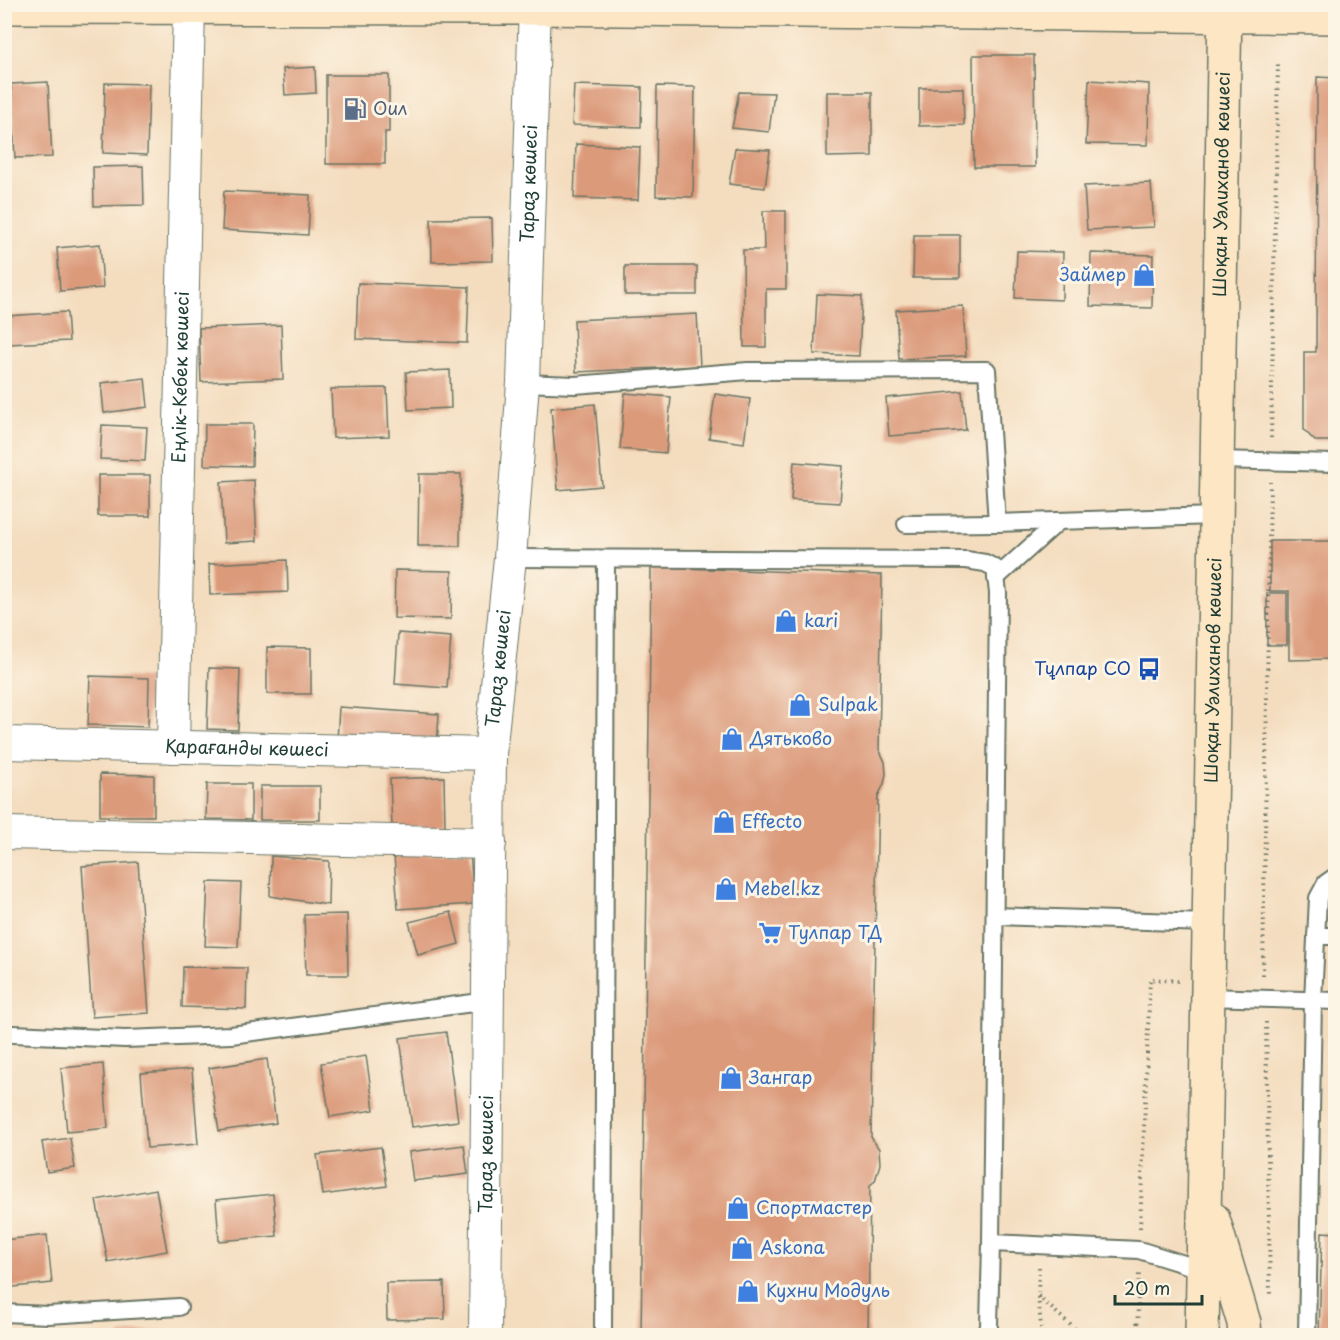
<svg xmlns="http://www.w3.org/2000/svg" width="1340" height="1340" font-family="'Playpen Sans',sans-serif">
  <rect width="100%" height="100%" fill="#fcf5e5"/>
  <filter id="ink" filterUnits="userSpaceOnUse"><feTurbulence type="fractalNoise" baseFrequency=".0167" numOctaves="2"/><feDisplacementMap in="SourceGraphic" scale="12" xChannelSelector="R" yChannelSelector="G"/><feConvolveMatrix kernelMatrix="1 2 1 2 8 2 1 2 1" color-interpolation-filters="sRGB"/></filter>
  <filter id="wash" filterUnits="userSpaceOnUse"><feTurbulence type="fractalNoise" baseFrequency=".008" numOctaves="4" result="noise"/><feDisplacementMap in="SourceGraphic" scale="24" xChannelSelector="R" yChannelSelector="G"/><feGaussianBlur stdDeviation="1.35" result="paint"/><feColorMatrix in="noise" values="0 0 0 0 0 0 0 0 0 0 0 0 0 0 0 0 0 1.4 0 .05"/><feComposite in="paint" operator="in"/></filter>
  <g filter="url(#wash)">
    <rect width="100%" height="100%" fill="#f4ddbf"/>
    <g id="blocks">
      <g fill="#db9a7a">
        <polygon points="973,55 1034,55 1035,167 974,167"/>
        <polygon points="315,67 316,93 285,95 283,69"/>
        <polygon points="326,75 389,75 389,132 385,132 385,164 326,164"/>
        <polygon points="1317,77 1336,78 1336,441 1315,441 1304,430 1304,352 1316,352"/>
        <polygon points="1089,80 1149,84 1148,145 1086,144"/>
        <polygon points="48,82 52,157 15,158 11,84"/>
        <polygon points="105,83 149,84 147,155 103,153"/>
        <polygon points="574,85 642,87 641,127 572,125"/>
        <polygon points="657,86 695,87 693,197 656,196"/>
        <polygon points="919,88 963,88 964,125 919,126"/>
        <polygon points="739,92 774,93 769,132 732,128"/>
        <polygon points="827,92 872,92 872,156 827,157"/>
        <polygon points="576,144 640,147 638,200 574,198"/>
        <polygon points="735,148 770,150 765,188 729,184"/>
        <polygon points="143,166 144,205 94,206 93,167"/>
        <polygon points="1151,183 1154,227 1087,230 1084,186"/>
        <polygon points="224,191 310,195 308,235 222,230"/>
        <polygon points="763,211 786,211 786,289 766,289 766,347 744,347 743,250 764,250"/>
        <polygon points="492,218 493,261 432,262 431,219"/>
        <polygon points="914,235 960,235 960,278 913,278"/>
        <polygon points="100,244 103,288 60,291 57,248"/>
        <polygon points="1017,251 1063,252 1062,300 1015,298"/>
        <polygon points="1091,253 1153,255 1152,308 1090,306"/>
        <rect x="625" y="266" width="72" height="29"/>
        <polygon points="358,283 469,287 467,343 356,339"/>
        <polygon points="817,294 862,296 859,356 814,354"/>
        <polygon points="963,306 966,356 899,359 896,310"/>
        <polygon points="67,312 69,341 8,344 6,316"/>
        <polygon points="697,314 700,366 576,372 574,320"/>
        <polygon points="281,325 283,379 201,382 199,328"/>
        <polygon points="450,370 451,408 408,410 406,372"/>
        <polygon points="145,378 148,407 104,413 101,383"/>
        <polygon points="387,388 389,436 333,438 331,389"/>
        <polygon points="962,391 966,430 889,436 886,398"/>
        <polygon points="625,393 671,397 666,453 620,449"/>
        <polygon points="715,394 750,399 744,443 709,438"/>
        <polygon points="595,404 602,486 558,490 551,408"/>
        <polygon points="205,424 253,424 252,466 204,465"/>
        <polygon points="102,425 147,427 145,461 100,459"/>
        <polygon points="794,462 843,466 840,503 791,500"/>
        <polygon points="419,474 461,474 460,546 418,546"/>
        <rect x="98" y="475" width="52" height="41"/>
        <polygon points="254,480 257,541 224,543 221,482"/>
        <polygon points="1270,541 1336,541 1336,659 1289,660 1289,591 1270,591"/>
        <polygon points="287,560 288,592 210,595 209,564"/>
        <polygon points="651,567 882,575 879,749 885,762 886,774 884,784 878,796 871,1137 879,1149 880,1164 875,1181 870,1185 868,1336 641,1336"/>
        <polygon points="395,570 452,571 451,619 394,618"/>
        <rect x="1267" y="593" width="20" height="52"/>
        <polygon points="398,633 451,637 447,688 395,684"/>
        <polygon points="267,647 311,648 311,694 267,694"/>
        <polygon points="209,668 240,669 238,730 207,729"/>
        <polygon points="90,676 149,678 148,727 88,725"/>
        <polygon points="339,707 439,714 437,747 337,741"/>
        <polygon points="100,774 154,775 154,816 100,816"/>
        <polygon points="444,777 445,826 392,827 390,779"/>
        <polygon points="207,784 251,784 251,820 206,819"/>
        <rect x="260" y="786" width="60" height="34"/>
        <polygon points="470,851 474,904 398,909 394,856"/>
        <polygon points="271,856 329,861 328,905 270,896"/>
        <polygon points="138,862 149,1013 92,1017 82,866"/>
        <polygon points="208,882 241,883 238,947 205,946"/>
        <polygon points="451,912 459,944 418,955 409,922"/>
        <polygon points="347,914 348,975 306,975 304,915"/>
        <polygon points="183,967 247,968 246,1009 182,1007"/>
        <polygon points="446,1032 458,1121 412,1127 400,1038"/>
        <polygon points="366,1056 374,1110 330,1117 321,1063"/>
        <polygon points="267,1059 276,1123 219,1131 209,1068"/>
        <polygon points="103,1064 108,1128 67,1132 61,1068"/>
        <polygon points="192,1069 198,1144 147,1148 141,1073"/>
        <polygon points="70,1138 75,1168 47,1172 42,1142"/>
        <polygon points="464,1145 468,1174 413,1181 409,1152"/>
        <polygon points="381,1147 387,1186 323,1195 317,1155"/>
        <polygon points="156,1189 167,1251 108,1262 96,1200"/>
        <polygon points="273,1194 277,1236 219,1241 216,1200"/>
        <polygon points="1322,1232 1336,1233 1336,1336 1319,1336"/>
        <polygon points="47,1235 52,1283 4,1288 4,1240"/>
        <polygon points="444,1282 445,1319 387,1320 386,1283"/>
        <polygon points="161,1330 162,1336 120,1336 120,1334"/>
      </g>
    </g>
  </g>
  <g filter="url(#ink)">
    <use href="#blocks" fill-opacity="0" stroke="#6a7565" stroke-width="1.5"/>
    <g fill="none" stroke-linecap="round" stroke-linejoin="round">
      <g stroke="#6a7565" stroke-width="20">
        <g id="lane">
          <polyline points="523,383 575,385 748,371 987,370 997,523"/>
          <polyline points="1216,460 1336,463"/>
          <polyline points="906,524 997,523 1215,516"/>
          <polyline points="510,558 966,560 985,563 995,568 998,593 991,1243 989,1326 986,1336"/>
          <polyline points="996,578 1059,521"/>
          <polyline points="995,916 1208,923"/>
          <polyline points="1316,936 1336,936"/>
          <polyline points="1207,997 1336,1001"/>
          <polyline points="13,1034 125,1039 231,1035 488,1001"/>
          <polyline points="991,1243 1139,1250 1203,1270"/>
          <polyline points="4,1313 48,1315 179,1307"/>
          <polyline points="603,1336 606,560"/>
          <polyline points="1307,1336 1313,1000 1318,898 1326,883 1336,876"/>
        </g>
      </g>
      <g stroke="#6a7565" stroke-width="34">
        <g id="street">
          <path id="s1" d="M4,743L490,754"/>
          <path id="s2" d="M173,747L189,6"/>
          <polyline points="4,833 490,843"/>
          <path id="s3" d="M485,1336L490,754L510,558L523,383L535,4"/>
        </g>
      </g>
      <g stroke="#6a7565" stroke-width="36">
        <g id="secondary">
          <polyline points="4,7 535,8 1336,17"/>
          <polyline points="1213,1219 1244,1323 1245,1336"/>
          <path id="s4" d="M1202,1336L1225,4"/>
        </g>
      </g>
      <g stroke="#6a7565" stroke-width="4" stroke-dasharray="1.5 4.5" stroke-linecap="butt">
        <polyline points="1271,438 1278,64"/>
        <polyline points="1263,975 1270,482"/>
        <polyline points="1266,1022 1270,1296"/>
        <polyline points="1140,1228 1150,979 1178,981"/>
        <polyline points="1039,1267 1038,1296 1042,1336"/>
        <polyline points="1038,1296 1083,1336"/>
        <polyline points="1137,1336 1139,1272"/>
      </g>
      <use href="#lane" stroke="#fff" stroke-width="16"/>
      <use href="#street" stroke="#fff" stroke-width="32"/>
      <use href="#secondary" stroke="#fce6c4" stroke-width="33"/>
    </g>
  </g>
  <defs>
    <g id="fuel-bare" transform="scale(1.8)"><path d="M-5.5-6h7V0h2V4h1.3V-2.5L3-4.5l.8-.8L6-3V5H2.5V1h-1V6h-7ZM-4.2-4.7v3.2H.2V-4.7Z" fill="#5c6f8a" stroke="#fcf5e5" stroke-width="2.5" paint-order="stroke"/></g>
    <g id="shop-bare" transform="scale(1.8)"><path d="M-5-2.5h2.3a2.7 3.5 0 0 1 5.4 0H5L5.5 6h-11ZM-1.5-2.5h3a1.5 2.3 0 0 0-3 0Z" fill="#3f7fe0" stroke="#fcf5e5" stroke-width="2.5" paint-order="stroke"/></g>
    <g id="bus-bare" transform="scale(1.8)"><path d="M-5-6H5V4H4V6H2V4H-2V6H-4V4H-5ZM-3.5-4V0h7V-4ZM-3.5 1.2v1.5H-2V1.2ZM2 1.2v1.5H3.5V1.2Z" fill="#1a4fb4" stroke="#fcf5e5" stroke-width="2.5" paint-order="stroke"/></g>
    <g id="supermarket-bare" transform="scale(1.8)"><path d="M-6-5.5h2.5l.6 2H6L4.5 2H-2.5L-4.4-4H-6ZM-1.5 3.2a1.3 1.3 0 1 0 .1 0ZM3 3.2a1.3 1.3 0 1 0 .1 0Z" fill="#3f7fe0" stroke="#fcf5e5" stroke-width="2.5" paint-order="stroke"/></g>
  </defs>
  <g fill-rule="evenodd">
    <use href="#fuel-bare" x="355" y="109"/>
    <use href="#shop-bare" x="1144" y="275"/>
    <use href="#shop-bare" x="786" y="621"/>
    <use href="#bus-bare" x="1149" y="669"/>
    <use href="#shop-bare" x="800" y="705"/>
    <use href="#shop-bare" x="732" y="739"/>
    <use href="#shop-bare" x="724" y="822"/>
    <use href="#shop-bare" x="726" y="889"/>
    <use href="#supermarket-bare" x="770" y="933"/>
    <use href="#shop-bare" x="731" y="1078"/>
    <use href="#shop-bare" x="738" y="1208"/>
    <use href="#shop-bare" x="742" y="1248"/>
    <use href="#shop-bare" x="748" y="1291"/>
  </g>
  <g text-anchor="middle" stroke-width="6" stroke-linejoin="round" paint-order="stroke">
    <g font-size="18" fill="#4e5e75" stroke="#fcf5e5" text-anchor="start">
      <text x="373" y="115">Оил</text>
    </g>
    <g font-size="18" fill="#1f3d34" stroke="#fcf5e5">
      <text dy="6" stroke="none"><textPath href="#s4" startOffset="1152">Шоқан Уәлиханов көшесі</textPath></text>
      <text dy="6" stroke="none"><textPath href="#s3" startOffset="1154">Тараз көшесі</textPath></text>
      <text dy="6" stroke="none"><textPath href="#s2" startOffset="370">Еңлік-Кебек көшесі</textPath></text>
      <text dy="6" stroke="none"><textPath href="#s3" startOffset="668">Тараз көшесі</textPath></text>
      <text dy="6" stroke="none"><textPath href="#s4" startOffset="666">Шоқан Уәлиханов көшесі</textPath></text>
      <text dy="6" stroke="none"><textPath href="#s1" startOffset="243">Қарағанды көшесі</textPath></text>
      <text dy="6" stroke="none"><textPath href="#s3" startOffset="182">Тараз көшесі</textPath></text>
    </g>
    <g font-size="18" fill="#366cbe" stroke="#fcf5e5" text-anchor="start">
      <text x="1126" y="281" text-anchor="end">Займер</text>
      <text x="804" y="627">kari</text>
      <text x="818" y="711">Sulpak</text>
      <text x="750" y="745">Дятьково</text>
      <text x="742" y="828">Effecto</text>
      <text x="744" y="895">Mebel.kz</text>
      <text x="788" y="939">Тулпар ТД</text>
      <text x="749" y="1084">Зангар</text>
      <text x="756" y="1214">Спортмастер</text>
      <text x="760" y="1254">Askona</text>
      <text x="766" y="1297">Кухни Модуль</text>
    </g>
    <g font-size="18" fill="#164399" stroke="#fcf5e5" text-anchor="end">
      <text x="1131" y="675">Тұлпар СО</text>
    </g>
  </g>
  <rect width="1340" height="1340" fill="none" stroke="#fcf5e5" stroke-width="24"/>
  <path d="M1115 1295v9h87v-9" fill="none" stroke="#1f3d34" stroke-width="3"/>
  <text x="1124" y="1295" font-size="18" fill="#1f3d34" stroke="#fcf5e5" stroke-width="4.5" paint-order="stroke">20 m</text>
</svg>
